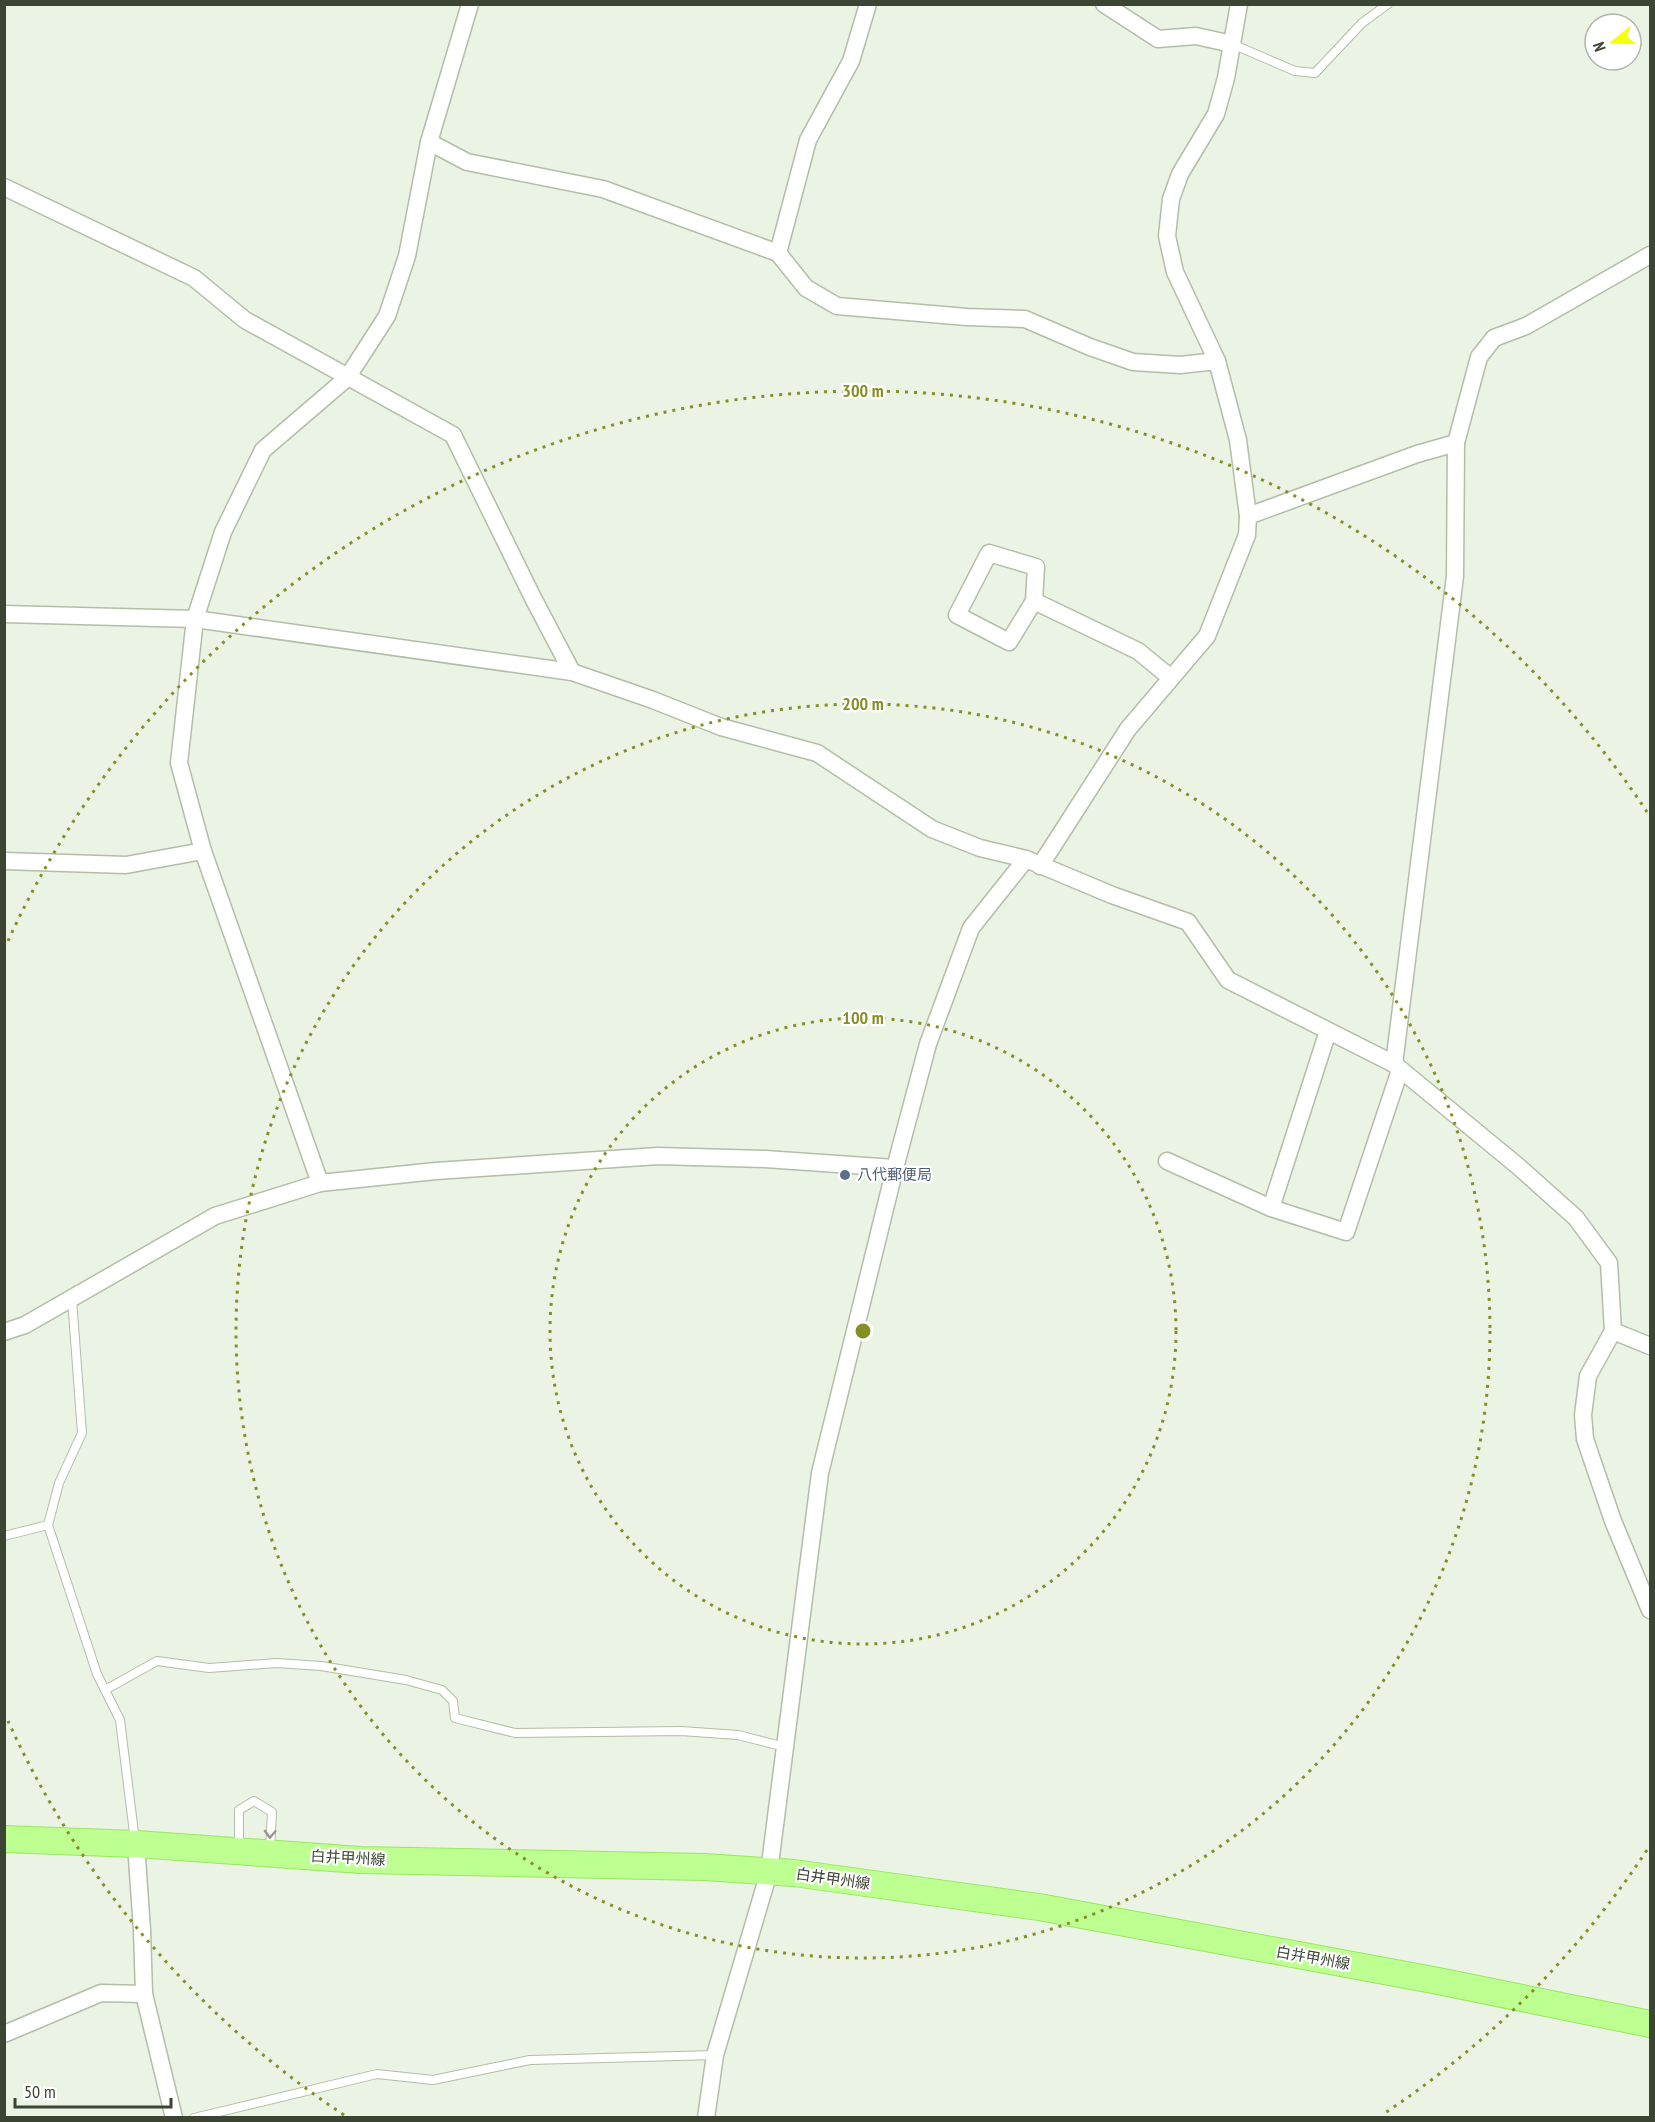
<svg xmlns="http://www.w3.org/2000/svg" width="1655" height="2122" font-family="'PT Sans Narrow','Noto Sans JP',sans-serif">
  <rect width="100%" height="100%" fill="#eaf3e4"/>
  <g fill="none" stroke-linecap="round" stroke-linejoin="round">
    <g stroke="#b2bea6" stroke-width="10">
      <g id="service">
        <polyline points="1232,44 1295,71 1315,73 1362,23 1388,4"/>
        <polyline points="72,1299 82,1433 59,1483 48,1525 97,1674 120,1720 135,1841"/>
        <polyline points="4,1536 48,1525"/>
        <polyline points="105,1690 157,1661 209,1668 277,1663 321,1666 406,1680 442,1690 453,1701 455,1718 515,1733 681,1731 738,1735 785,1747"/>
        <polyline points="239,1848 239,1810 254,1801 272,1812 270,1850"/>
        <polyline points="194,2118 377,2074 433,2080 530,2060 715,2055"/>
      </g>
    </g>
    <g stroke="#b2bea6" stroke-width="19">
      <g id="minor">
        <polyline points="1104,4 1158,39 1196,36 1232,44"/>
        <polyline points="429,142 467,162 603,189 778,253 806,288 837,306 967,317 1025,319 1090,347 1133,362 1180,365 1217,361"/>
        <polyline points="4,187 194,278 245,320 453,435 533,598 572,672"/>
        <polyline points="778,253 808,140 851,61 868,4"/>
        <polyline points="1248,516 1417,454 1456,443"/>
        <polyline points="1034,601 1009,642 957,615 989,553 1036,567 1034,601 1138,651 1171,678"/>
        <polyline points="4,614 195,619 572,672 653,700 721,727 817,753 932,829 980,848 1026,859 1112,895 1188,922 1228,980 1394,1064 1519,1167 1576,1218 1609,1263 1613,1331 1588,1376 1583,1415 1585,1439 1613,1521 1650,1610"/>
        <polyline points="4,861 126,865 203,851"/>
        <polyline points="1040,866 1128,729 1207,636 1247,535 1248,516 1238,440 1217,361 1175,272 1167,236 1171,199 1180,174 1216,114 1226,78 1239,4"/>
        <polyline points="1394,1064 1455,576 1456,443 1479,357 1494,338 1526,326 1650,255"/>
        <polyline points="1167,1161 1271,1208 1346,1232 1400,1070"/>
        <polyline points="320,1183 203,851 179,763 195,619 223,532 263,450 347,378 387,316 407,256 429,142 470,4"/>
        <polyline points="1271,1208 1328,1031"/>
        <polyline points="1613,1331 1650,1346"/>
        <polyline points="4,1332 25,1325 215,1216 320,1183 436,1171 658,1156 765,1159 895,1168"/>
        <polyline points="136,1844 142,1930 144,1994 174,2118"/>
        <polyline points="4,2034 101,1993 144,1994"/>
        <polyline points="706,2118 715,2055 769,1872 820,1473 895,1168 928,1044 971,928 1026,859"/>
      </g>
    </g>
    <g stroke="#97e85d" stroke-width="28">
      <polyline id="primary" points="4,1839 136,1844 361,1860 704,1867 794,1873 1039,1907 1433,1980 1650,2024"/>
    </g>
    <use href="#service" stroke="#fff" stroke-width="8"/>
    <use href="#minor" stroke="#fff" stroke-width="16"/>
    <use href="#primary" stroke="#bdff91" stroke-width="26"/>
  </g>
  <defs><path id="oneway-chevron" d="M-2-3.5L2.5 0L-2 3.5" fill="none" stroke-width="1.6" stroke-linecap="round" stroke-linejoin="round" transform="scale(1.5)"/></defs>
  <use stroke="#94998f" href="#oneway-chevron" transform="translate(270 1834) rotate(93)"/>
  <g fill="none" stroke="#868f25" stroke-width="3" stroke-dasharray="3 6">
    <circle cx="863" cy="1331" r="313"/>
    <circle cx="863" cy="1331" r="627"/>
    <path d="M1647 1850A940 940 0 0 1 1382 2115M344 2115A940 940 0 0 1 8 1721M8 941A940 940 0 0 1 1647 812"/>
  </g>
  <circle fill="#5c6f8a" stroke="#fff" stroke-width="2" cx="845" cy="1175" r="6"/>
  <g text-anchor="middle" stroke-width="4.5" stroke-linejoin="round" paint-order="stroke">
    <g font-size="15" fill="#4e5e75" stroke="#fff" text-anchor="start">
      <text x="857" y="1180">八代郵便局</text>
    </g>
    <g font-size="15" fill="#3c4534" stroke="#fff">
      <text transform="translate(348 1858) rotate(3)" y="5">白井甲州線</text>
      <text transform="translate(833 1879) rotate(8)" y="5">白井甲州線</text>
      <text transform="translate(1313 1958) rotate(10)" y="5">白井甲州線</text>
    </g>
  </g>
  <circle cx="863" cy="1331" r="9" fill="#868f25" stroke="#fff" stroke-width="3"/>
  <g font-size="18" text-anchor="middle" font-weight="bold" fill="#868f25" stroke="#fff" stroke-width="4.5" stroke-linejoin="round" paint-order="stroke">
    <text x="863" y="397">300 m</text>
    <text x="863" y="710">200 m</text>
    <text x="863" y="1024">100 m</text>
  </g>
  <rect width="1655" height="2122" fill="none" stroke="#3c4534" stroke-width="12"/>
  <g transform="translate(1613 42) rotate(251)"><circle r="28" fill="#ffffff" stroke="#b1b5ae" stroke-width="1.5"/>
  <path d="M0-4.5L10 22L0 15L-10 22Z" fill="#f6ff0f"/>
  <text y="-9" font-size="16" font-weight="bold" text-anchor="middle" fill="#3c4534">N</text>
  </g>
  <path d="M15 2098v9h156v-9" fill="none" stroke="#3c4534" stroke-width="3"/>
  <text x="24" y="2098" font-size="18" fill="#3c4534" stroke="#ffffff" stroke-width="4.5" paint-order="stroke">50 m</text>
</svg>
